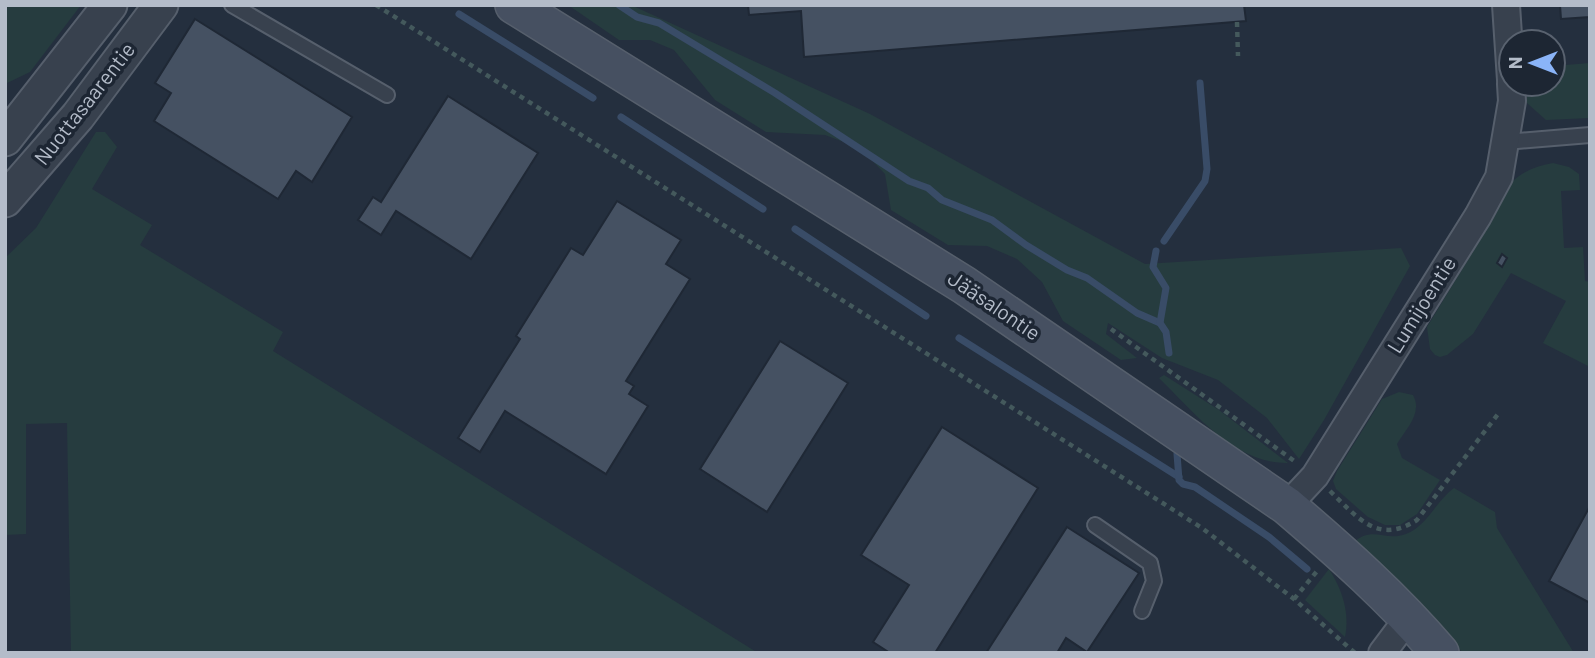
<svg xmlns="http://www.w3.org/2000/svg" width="1595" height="658" font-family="Barlow,sans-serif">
  <rect width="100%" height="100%" fill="#242f3e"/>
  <g fill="#263c3f">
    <polygon points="5,5 81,5 30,72 5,84"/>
    <polygon points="568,5 631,5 870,114 1145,264 1401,248 1410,266 1324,420 1299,459 1267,418 1218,380 1162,358 1108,323 1106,334 1137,358 1121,360 1063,321 1042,282 1017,259 987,246 948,245 891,210 885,174 860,148 825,135 766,132 715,100 674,50 650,40 619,40"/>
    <polygon points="1590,63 1590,118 1546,120 1527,103 1526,84 1553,84 1553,66"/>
    <polygon points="96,132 105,132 117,147 92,189 152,225 140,245 283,332 273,351 758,653 71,653 67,423 26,424 26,534 5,535 5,258 36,228"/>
    <path d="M1553,163L1569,167L1579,174L1580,190L1561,191L1564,248L1583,247L1585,281L1590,282V367L1543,343L1566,301L1511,273L1473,334L1447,355L1440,357L1435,355L1430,349L1427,327L1491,222L1513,181C1523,171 1539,165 1553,163Z"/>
    <path d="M1164,375L1219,410L1288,463C1234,464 1194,412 1159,378Z"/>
    <path d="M1399,392L1413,395C1423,413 1406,429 1397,444L1402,458L1440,480L1417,514L1400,525H1385L1368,517L1336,489L1333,481L1337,471L1382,399Z"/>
    <path d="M1454,488L1495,512L1497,528L1574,653H1463L1408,591L1353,543C1372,525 1385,542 1406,534C1427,526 1436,501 1454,488Z"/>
    <path d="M1329,569C1342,589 1350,613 1345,637L1305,600Z"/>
  </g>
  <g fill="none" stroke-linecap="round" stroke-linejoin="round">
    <g stroke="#394c67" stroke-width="7">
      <polyline points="619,5 637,17 659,23 775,93 909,181 928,188 942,200 992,220 1026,245 1067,270 1087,278 1137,313 1160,323"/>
      <polyline points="459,14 593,98"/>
      <polyline points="621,117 763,209"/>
      <polyline points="795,229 926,316"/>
      <polyline points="1164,241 1205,181 1207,169 1200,83"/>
      <polyline points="1156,251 1153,267 1166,288 1160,323 1166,332 1169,353"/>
      <polyline points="959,338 1179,477"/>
      <polyline points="1177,454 1179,480 1183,484 1195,487 1269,537 1307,569"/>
    </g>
  </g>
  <g fill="#455162" stroke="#1f2835" stroke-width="2">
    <polygon points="748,5 1244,5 1246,21 804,57 801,11 749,15"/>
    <polygon points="1560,5 1590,5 1590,17 1561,19"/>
    <polygon points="195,19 352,117 312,182 296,171 278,199 154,121 171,93 155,83"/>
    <polygon points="448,96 538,153 471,259 396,211 381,235 358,220 373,197 381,202"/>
    <polygon points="617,201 681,240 666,264 690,279 626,381 634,386 629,394 648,406 606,474 505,411 480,452 458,438 520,339 516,336 571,248 583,255"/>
    <polygon points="1502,254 1507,258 1502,267 1497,263"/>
    <polygon points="780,341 848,383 767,512 700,469"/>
    <polygon points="942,427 1038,488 935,653 890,653 873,642 909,585 861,555"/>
    <polygon points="1590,506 1590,603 1549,581"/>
    <polygon points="1067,527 1139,573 1087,652 1066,638 1057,653 986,653"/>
  </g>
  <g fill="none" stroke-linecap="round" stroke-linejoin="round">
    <g stroke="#565f6c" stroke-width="18">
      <g id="service">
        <polyline points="232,5 387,95"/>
        <polyline points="1506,142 1590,135"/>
        <polyline points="1095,525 1150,563 1154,581 1142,611"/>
      </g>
    </g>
    <g stroke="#565f6c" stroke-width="30">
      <g id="minor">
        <polyline points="1506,5 1511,80"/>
        <polyline points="1287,506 1315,476 1478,216 1499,177 1512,101 1511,84"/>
        <polyline points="1382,653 1409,617"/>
      </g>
    </g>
    <g stroke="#565f6c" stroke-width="37">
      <g id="tertiary">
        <polyline points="5,139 110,5"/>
        <polyline points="5,200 78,116 161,5"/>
      </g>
    </g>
    <g stroke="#565f6c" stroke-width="40">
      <path id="secondary" d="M514,5L964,285L1287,506C1341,552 1394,599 1440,653"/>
    </g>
    <g stroke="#44595c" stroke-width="4.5" stroke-dasharray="5 5" stroke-linecap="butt">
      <polyline points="376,5 1202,528 1294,599 1355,653"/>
      <polyline points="1237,22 1238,56"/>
      <polyline points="1111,329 1297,463"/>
      <path d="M1330,491C1358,518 1378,545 1417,520L1498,414"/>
      <polyline points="1294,599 1318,570"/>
    </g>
    <use href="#service" stroke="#38414e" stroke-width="14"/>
    <use href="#minor" stroke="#38414e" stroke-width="26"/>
    <use href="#tertiary" stroke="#38414e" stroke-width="33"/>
    <use href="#secondary" stroke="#465061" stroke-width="37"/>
  </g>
  <g text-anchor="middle" stroke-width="7" stroke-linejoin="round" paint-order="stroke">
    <g font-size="21" fill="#b4bcc9" stroke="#1d2633">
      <text transform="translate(85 104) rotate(-52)" y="7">Nuottasaarentie</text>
      <text transform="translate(1422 305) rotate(-58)" y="7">Lumijoentie</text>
      <text transform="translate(994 306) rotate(34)" y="7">Jääsalontie</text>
    </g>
  </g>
  <rect width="1595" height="658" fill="none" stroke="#b4bcc9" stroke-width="14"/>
  <g transform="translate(1532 63) rotate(270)"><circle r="33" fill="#1d2633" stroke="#59626f" stroke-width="2"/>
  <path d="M0-5L12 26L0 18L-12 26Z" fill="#8ab4f8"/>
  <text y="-10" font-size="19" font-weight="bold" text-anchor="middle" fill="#b4bcc9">N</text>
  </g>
</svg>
